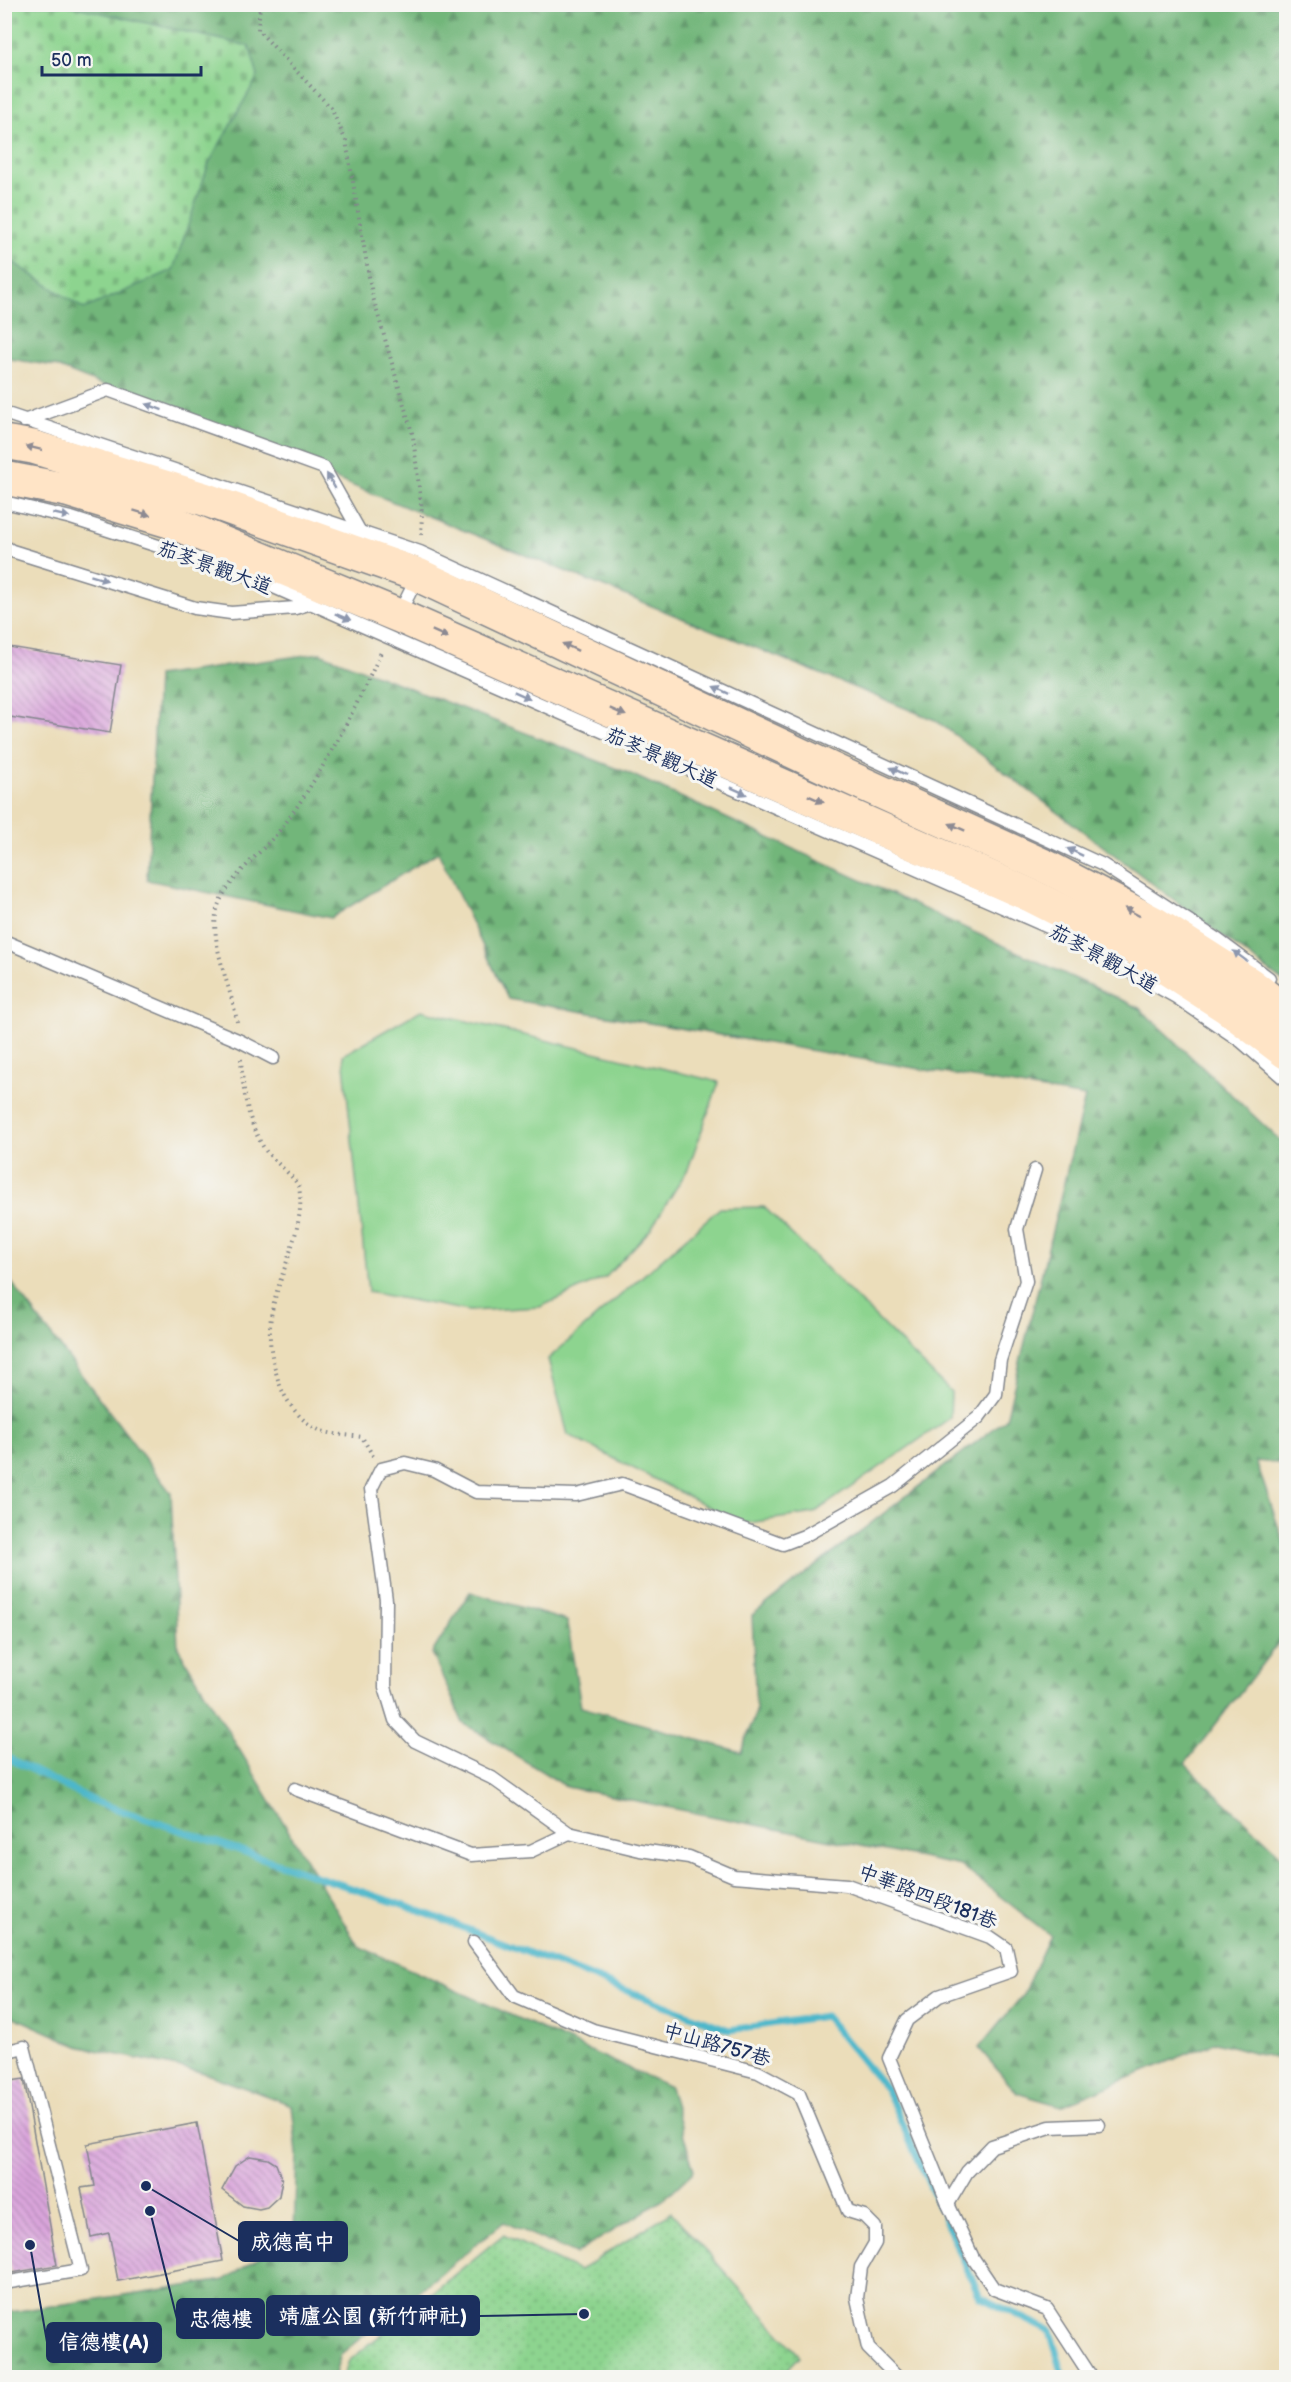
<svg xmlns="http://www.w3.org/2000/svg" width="1291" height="2382" font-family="'Balsamiq Sans','LXGW WenKai TC',sans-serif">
  <defs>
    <pattern id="forest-firs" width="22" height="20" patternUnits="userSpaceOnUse" patternTransform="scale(1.5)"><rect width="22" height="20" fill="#72b67a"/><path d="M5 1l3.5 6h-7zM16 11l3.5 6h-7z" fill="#5d9467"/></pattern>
    <pattern id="cemetery-stones" width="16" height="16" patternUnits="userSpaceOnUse" patternTransform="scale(1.5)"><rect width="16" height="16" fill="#8dd48f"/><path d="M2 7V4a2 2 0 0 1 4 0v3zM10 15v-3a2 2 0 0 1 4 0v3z" fill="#79b67e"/></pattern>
    <pattern id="park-dots" width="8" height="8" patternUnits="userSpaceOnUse" patternTransform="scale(1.5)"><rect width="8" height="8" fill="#8dd48f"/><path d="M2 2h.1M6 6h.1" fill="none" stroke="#79b67e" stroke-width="1.8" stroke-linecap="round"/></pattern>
    <pattern id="building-back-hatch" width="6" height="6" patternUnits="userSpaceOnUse" patternTransform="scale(1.5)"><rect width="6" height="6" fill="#daa5db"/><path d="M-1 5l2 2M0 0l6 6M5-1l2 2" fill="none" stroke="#b087b5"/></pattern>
  </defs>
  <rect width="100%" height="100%" fill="#f6f6f2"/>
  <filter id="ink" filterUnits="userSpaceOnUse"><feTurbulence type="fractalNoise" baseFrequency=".0167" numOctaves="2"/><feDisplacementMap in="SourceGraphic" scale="12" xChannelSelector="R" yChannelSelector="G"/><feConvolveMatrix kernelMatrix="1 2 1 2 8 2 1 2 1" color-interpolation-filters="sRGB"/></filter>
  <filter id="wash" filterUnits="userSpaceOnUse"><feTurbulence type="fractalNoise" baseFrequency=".008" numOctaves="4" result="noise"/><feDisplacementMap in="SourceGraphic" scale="24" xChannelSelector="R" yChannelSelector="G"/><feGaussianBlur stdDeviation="1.35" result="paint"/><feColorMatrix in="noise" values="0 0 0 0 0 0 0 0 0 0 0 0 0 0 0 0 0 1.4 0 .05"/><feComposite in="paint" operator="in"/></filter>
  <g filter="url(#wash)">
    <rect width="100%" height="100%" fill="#ebddba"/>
    <g fill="#8dd48f" stroke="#548276" stroke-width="1.5">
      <polygon points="421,1010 719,1082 688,1169 650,1230 606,1277 540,1307 469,1311 368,1292 343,1055"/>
      <polygon points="764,1207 951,1392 950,1418 814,1513 742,1524 568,1435 548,1359 720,1208"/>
    </g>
    <g fill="url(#forest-firs)" stroke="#46726c" stroke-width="1.5">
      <polygon points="4,5 1286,5 1286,984 935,720 55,366 5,358"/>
      <polygon points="320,653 626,772 1139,1008 1286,1146 1286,1464 1256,1461 1286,1549 1286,1633 1185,1764 1286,1860 1286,2061 1216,2042 1061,2106 1017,2093 979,2048 1022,1996 1050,1935 961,1866 567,1787 463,1723 432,1653 470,1592 567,1621 581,1707 741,1752 756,1712 752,1615 1006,1419 1085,1097 508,999 438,852 331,918 147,880 157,676"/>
      <polygon points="5,1274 171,1493 178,1648 358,1946 670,2087 694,2171 663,2200 575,2254 504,2222 341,2354 334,2377 5,2377 5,2313 225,2280 294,2233 297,2154 292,2105 201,2072 81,2047 5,2013"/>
    </g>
    <polygon fill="url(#cemetery-stones)" stroke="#548276" stroke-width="1.5" points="4,5 67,5 249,46 258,76 209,163 173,270 84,309 5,257"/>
    <polygon fill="url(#park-dots)" stroke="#548276" stroke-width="1.5" points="671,2212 800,2356 780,2377 343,2377 349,2361 503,2235 579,2271"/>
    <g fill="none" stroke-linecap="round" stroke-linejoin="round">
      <polyline stroke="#4db7ca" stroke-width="7" points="4,1756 96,1802 417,1910 729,2030 825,2016 887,2090 980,2297 1050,2331 1064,2378"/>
    </g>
    <g id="blocks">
      <g fill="url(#building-back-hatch)">
        <polygon points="9,647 121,665 110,733 4,716 4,674"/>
        <polygon points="24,2079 57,2265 12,2273 8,2256 4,2256 4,2082"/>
        <polygon points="197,2123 223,2261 118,2281 109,2233 91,2237 81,2188 95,2186 87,2144"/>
        <polygon points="250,2156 268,2159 276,2164 282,2180 279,2196 267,2207 259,2209 243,2206 222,2190 235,2166"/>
      </g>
    </g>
  </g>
  <g filter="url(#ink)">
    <use href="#blocks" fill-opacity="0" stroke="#83868c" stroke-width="1.5"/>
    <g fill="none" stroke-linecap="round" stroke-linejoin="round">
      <g stroke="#83868c" stroke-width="15">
        <g id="lane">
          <polyline points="4,413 420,552 1103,865 1218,940 1269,978"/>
          <polyline points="24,421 108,390 324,468 360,532"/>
          <polyline points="4,502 71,518 242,573 1055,930 1176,997 1241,1041 1286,1080"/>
          <polyline points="4,546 12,551 195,608 231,613 295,608 311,603"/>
          <polyline points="399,614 418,576"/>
          <polyline points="4,941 240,1041 273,1058"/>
          <polyline points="1035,1170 1017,1229 1026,1281 1000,1360 996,1394 979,1417 893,1486 804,1536 783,1544 622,1484 576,1495 476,1492 434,1470 405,1463 381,1469 371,1489 386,1600 385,1687 395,1720 415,1741 492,1778 569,1833 640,1850 689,1857 734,1876 847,1885 990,1937 1006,1948 1011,1971 939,1996 907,2020 889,2058 948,2204 973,2258 994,2289 1047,2309 1092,2378"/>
          <polyline points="295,1789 471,1855 531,1851 569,1833"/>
          <polyline points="474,1942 514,1996 593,2030 758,2072 799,2094 848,2211 864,2216 875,2227 875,2243 861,2267 857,2298 868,2348 898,2378"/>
          <polyline points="4,2052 24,2047 81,2270 4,2283"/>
          <polyline points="948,2204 967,2172 992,2146 1050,2127 1099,2125"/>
        </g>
      </g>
      <g stroke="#83868c" stroke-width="36">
        <g id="secondary">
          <polyline points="4,442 33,447 204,499 418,575 837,772 1049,868 1154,923 1251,985 1286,1012"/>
          <polyline points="4,478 67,490 169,521 399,616 1032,896 1138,950 1228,1008 1286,1052"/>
        </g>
      </g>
      <g stroke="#83868c" stroke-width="4" stroke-dasharray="1.5 4.5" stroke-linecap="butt">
        <polyline points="260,4 258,30 331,108 346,141 372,294 413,436 422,513 421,536"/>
        <path d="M237,1022C232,988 207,940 218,906C228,877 269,847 287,821C325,768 355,710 382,650"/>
        <path d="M241,1059C243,1091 247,1123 266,1151C273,1161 296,1177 299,1188C307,1226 276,1279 271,1317C268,1338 271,1356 277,1376C282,1396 298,1420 317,1429C329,1435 349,1435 362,1437L373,1456"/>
      </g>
      <use href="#lane" stroke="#fff" stroke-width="12"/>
      <use href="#secondary" stroke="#ffe4c6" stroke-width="33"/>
    </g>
    <defs><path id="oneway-solid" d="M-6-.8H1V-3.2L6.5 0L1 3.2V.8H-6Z" transform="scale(1.5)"/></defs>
    <g fill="#8d97ae">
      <use href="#oneway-solid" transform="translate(154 407) rotate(-160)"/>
      <use href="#oneway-solid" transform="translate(331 481) rotate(-120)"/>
      <use href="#oneway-solid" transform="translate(61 515) rotate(13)"/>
      <use href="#oneway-solid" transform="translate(99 578) rotate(17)"/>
      <use href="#oneway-solid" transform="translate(343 617) rotate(23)"/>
      <use href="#oneway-solid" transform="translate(721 690) rotate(-155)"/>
      <use href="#oneway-solid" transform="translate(522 695) rotate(24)"/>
      <use href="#oneway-solid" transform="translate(898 771) rotate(-155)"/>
      <use href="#oneway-solid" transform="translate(739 791) rotate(24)"/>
      <use href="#oneway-solid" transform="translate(1075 852) rotate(-155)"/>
      <use href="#oneway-solid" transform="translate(1240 956) rotate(-143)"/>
    </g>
    <g fill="#8d8a92">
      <use href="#oneway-solid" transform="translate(34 448) rotate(-166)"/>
      <use href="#oneway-solid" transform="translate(142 513) rotate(17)"/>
      <use href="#oneway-solid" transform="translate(440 634) rotate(24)"/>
      <use href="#oneway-solid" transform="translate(570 647) rotate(-155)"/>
      <use href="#oneway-solid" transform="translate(618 712) rotate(24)"/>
      <use href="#oneway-solid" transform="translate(816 799) rotate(24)"/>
      <use href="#oneway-solid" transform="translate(957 827) rotate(-156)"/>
      <use href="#oneway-solid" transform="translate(1132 912) rotate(-152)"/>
    </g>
  </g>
  <g text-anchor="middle" stroke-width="6" stroke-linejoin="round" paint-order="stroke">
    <g font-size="20" fill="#1b2f5e" stroke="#f6f6f2">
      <text transform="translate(215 567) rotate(20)" y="7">茄苳景觀大道</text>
      <text transform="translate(662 757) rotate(24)" y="7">茄苳景觀大道</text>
      <text transform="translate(1104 958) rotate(29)" y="7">茄苳景觀大道</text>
      <text transform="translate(928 1896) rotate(21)" y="7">中華路四段181巷</text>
      <text transform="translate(717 2044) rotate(16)" y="7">中山路757巷</text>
    </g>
  </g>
  <path fill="none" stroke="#1b2f5e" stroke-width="2" d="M146 2186L239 2241M584 2314L479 2316M150 2211L177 2319M30 2245L47 2342"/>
  <g fill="#1b2f5e" stroke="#f6f6f2" stroke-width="2">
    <circle cx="146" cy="2186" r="6"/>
    <circle cx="584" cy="2314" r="6"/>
    <circle cx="150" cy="2211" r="6"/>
    <circle cx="30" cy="2245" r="6"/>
  </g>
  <g fill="#1b2f5e" stroke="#1b2f5e" stroke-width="2">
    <rect x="239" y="2222" width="108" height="39" rx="6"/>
    <rect x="267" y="2296" width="212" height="39" rx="6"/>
    <rect x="177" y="2299" width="87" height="39" rx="6"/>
    <rect x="47" y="2323" width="114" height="39" rx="6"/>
  </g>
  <g font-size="21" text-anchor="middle" font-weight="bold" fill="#fff">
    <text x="293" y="2249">成德高中</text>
    <text x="373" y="2323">靖廬公園 (新竹神社)</text>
    <text x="221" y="2326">忠德樓</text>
    <text x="104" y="2349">信德樓(A)</text>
  </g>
  <rect width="1291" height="2382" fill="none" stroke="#f6f6f2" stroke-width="24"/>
  <path d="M42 66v9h159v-9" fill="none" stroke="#1b2f5e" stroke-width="3"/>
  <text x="51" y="66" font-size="18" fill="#1b2f5e" stroke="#f6f6f2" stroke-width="4.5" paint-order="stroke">50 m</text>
</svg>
